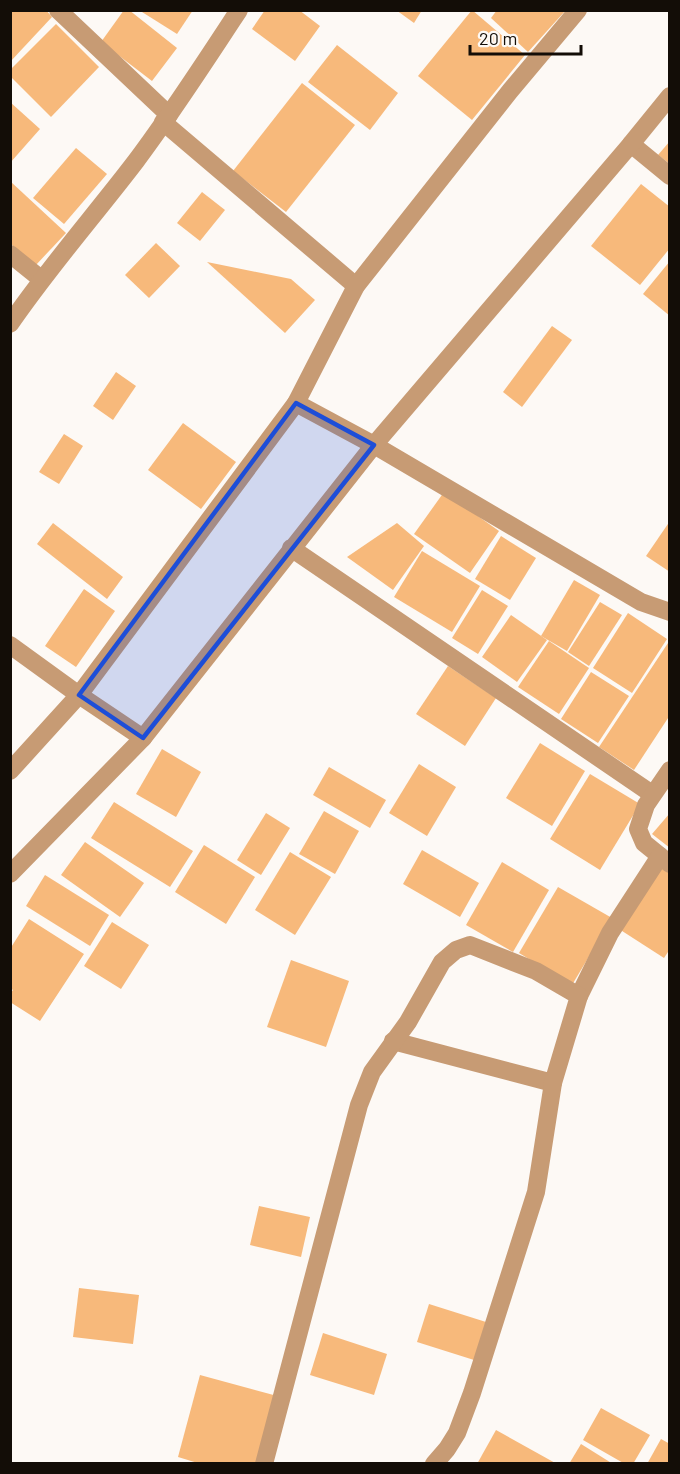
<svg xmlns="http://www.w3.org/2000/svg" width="680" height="1474" font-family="Barlow,sans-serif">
  <rect width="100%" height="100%" fill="#fdf9f5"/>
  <g fill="#f7b97b">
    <polygon points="10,10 46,10 52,17 10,62"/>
    <polygon points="124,10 129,10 177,48 152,81 101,42"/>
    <polygon points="143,10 193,10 177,34 142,12"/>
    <polygon points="265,10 299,10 320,26 295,61 252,29"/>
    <polygon points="396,10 422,10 414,23"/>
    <polygon points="472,10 525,55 472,120 418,76"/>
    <polygon points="497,10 566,10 528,52 491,18"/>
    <polygon points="56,24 99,67 51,117 10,76 10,70"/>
    <polygon points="337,45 398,93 370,130 308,82"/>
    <polygon points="302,83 355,125 286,212 233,171"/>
    <polygon points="10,102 40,129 10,163"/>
    <polygon points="670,141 670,164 658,155"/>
    <polygon points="76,148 107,174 64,224 33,198"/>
    <polygon points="10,181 66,233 35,266 10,243"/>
    <polygon points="641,184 670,207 670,248 640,285 591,246"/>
    <polygon points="202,192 225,210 200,241 177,223"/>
    <polygon points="156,243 180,266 149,298 125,275"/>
    <polygon points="670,261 670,316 643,294"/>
    <polygon points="207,262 291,279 315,300 285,333"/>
    <polygon points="552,326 572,340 522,407 503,392"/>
    <polygon points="116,372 136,386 113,420 93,406"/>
    <polygon points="183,423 236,462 201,509 148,470"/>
    <polygon points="64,434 83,446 59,484 39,472"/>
    <polygon points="444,492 499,531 470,573 414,534"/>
    <polygon points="670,521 670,572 646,556"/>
    <polygon points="53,523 123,577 107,599 37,544"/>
    <polygon points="397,523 424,546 393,590 347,557"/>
    <polygon points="501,536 536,558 510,600 475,579"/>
    <polygon points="422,551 480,586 452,632 394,597"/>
    <polygon points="574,580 600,595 567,651 541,636"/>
    <polygon points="84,589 115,611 76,667 45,646"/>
    <polygon points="482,590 508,606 478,654 452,638"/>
    <polygon points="600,602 622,615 589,666 568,652"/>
    <polygon points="628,613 667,639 632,693 593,668"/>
    <polygon points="511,615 547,640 517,682 482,657"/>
    <polygon points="670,640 670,715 634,770 599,747"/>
    <polygon points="549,641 589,668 559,714 518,687"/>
    <polygon points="448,666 496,698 465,746 416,714"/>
    <polygon points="591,672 629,696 598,743 561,719"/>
    <polygon points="540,743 585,771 552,826 506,798"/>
    <polygon points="162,749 201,772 176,817 136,794"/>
    <polygon points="419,764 456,787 427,836 389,813"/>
    <polygon points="329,767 386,800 370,828 313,795"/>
    <polygon points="590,774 640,804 600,870 550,839"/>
    <polygon points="114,802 193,851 170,887 91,838"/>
    <polygon points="324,811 359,831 335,874 299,854"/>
    <polygon points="266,813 290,828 261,875 237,860"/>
    <polygon points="670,813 670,848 652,834"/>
    <polygon points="85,842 144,883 120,917 61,875"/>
    <polygon points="204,845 255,877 226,924 175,892"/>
    <polygon points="422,850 479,883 460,917 403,884"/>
    <polygon points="290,852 331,877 295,935 255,910"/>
    <polygon points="502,862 549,890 513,952 466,925"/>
    <polygon points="659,866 670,873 670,949 664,958 619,929"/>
    <polygon points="45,875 109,915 90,946 26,906"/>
    <polygon points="558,887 612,918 572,985 519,953"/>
    <polygon points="29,919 84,954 40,1021 10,1002 10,994 13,990 10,988 10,949"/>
    <polygon points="112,922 149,945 121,989 84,966"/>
    <polygon points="291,960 349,981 326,1047 267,1027"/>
    <polygon points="259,1206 310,1217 301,1257 250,1245"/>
    <polygon points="79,1288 139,1295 133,1344 73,1337"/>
    <polygon points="429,1304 486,1322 474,1360 417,1342"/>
    <polygon points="323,1333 387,1354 374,1395 310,1375"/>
    <polygon points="200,1375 281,1397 263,1464 201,1464 178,1457"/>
    <polygon points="601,1408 650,1435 633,1464 625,1464 583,1440"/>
    <polygon points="496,1430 557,1464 477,1464"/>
    <polygon points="661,1439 670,1444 670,1464 647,1464"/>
    <polygon points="581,1444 613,1464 569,1464"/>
  </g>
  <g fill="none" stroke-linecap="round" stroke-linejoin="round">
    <g stroke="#c79b74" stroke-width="18">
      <polyline points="58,10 169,115"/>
      <polyline points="163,122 356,286"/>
      <polyline points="631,144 670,176"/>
      <polyline points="10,254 41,279"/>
      <path d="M10,324C49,267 94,216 136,161C172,113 205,62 239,10"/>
      <polyline points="296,403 374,445 641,602 670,612"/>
      <polyline points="291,548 652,794"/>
      <polyline points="10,645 79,695 143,738"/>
      <polyline points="10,771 79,695 296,403 356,286 510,91 578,10"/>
      <polyline points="660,856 644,843 638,829 646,805 670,770"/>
      <polyline points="10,874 143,738 374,445 631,144 670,96"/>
      <polyline points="579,996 610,933 660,856 670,864"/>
      <polyline points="393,1041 553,1083"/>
      <polyline points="264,1464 359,1105 372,1072 408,1022 442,962 456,950 470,945 536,971 579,996 553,1083 536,1192 472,1393 457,1433 447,1449 434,1464"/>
    </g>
  </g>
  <path fill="#1d4ed8" fill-opacity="0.2" stroke="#1d4ed8" stroke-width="4.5" stroke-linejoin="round" d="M296,403L374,445L143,738L79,695Z"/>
  <rect width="680" height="1474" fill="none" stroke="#130d07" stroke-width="24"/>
  <path d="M470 45v9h111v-9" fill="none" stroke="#130d07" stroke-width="3"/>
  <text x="479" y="45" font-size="18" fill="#130d07" stroke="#fdf9f5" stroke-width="4.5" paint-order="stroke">20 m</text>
</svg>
